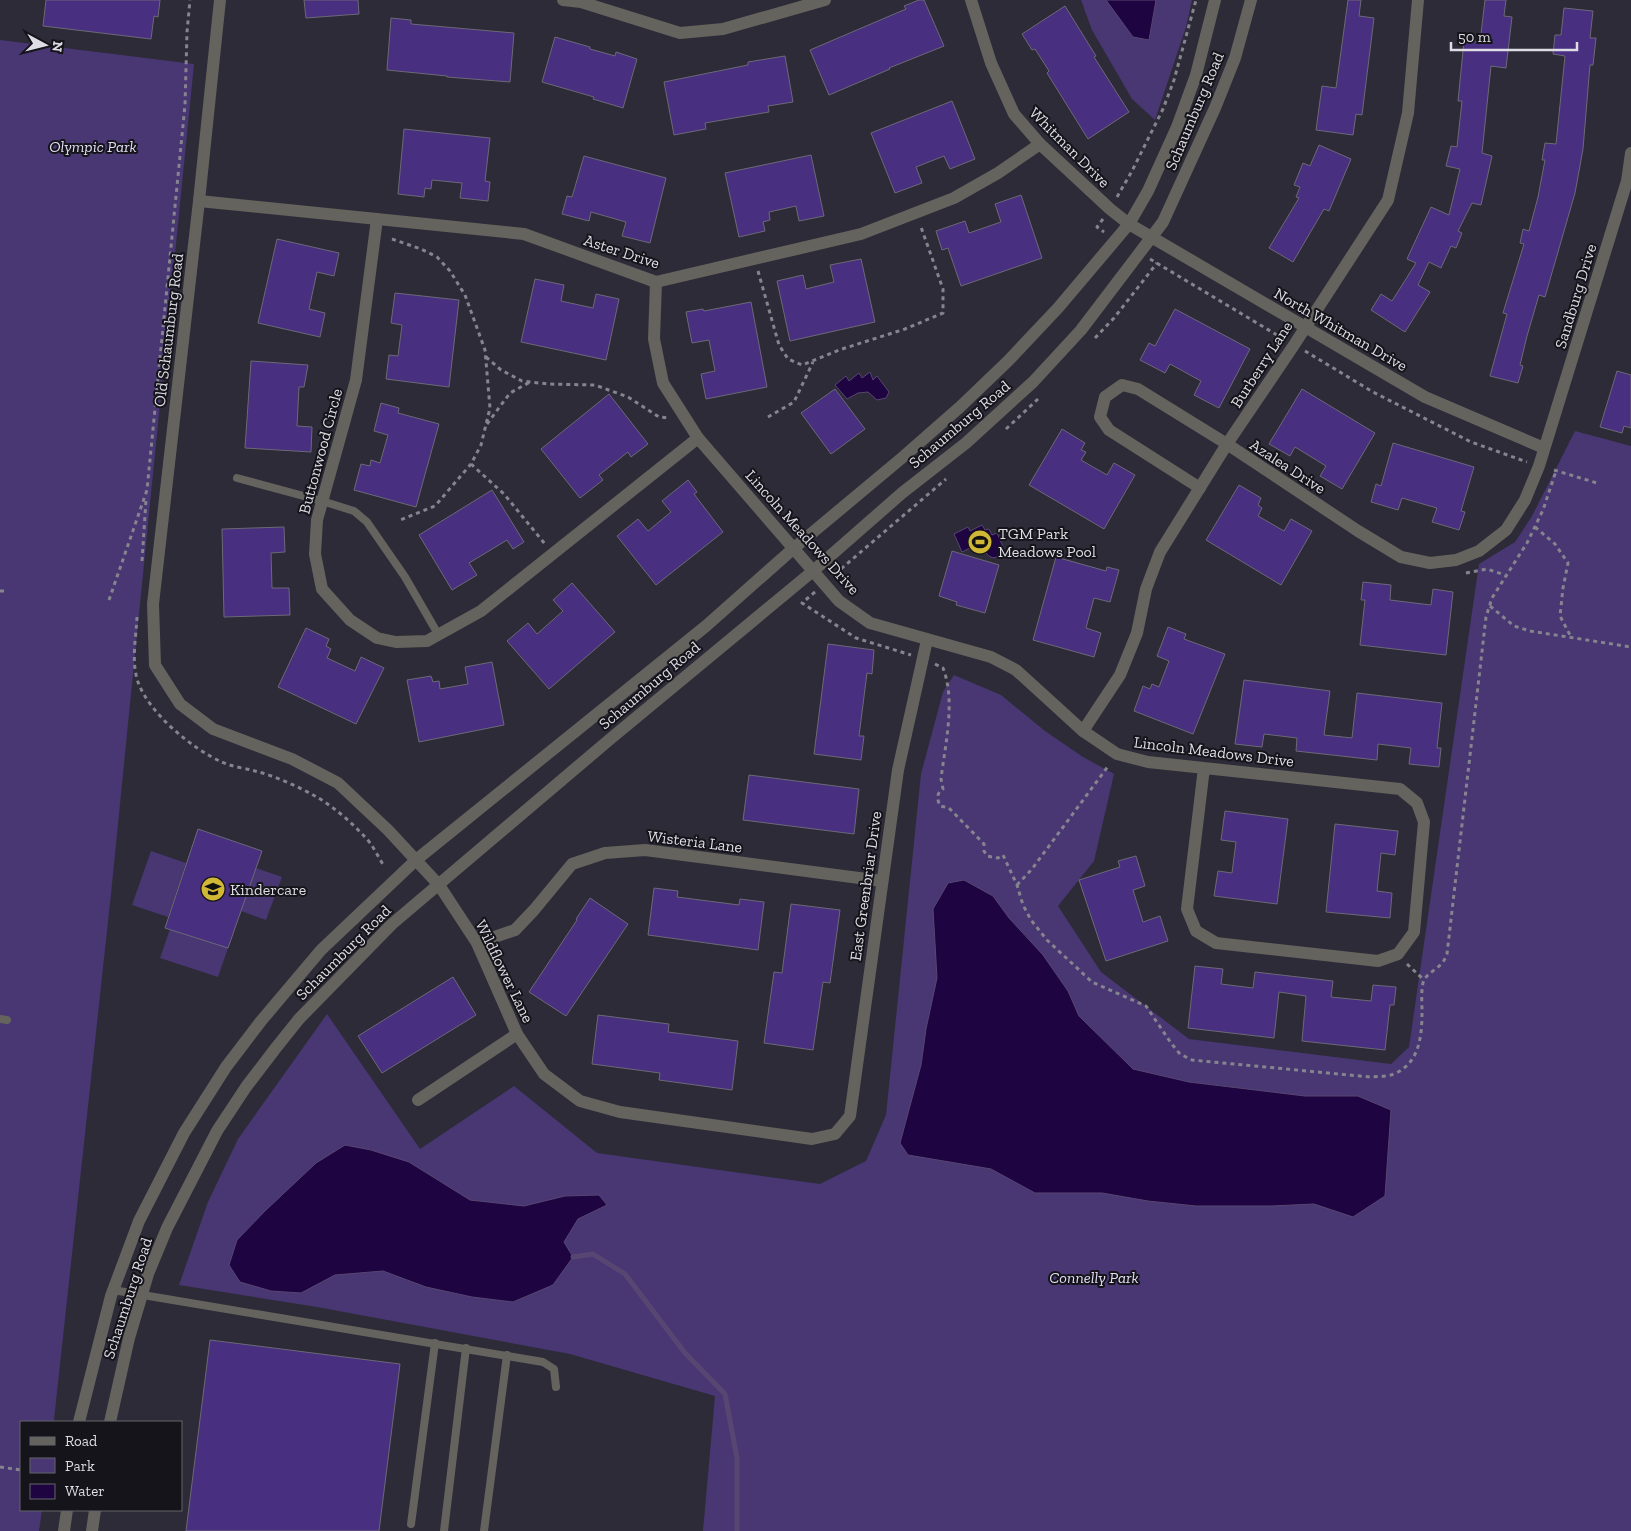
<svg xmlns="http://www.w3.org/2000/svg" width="1631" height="1531" viewBox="0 0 1631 1531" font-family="'Zilla Slab',serif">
	<rect width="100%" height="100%" fill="#2d2b37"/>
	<g fill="#483773">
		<path d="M1081,0H1192L1186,27L1155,120L1132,99L1092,30Z"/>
		<path d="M0,40L194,64L111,894L54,1420V1422H21V1510H42L39,1531H0Z"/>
		<path d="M1575,431L1631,446V1531H703L715,1396L570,1354L317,1307L179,1285L208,1202L238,1139L327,1014L420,1149L514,1086L597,1153L820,1184L866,1161L886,1115L921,774L943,692L954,675L1001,695L1045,731L1083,757L1114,774L1094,861L1058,906L1101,972L1189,1039L1391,1064L1409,1047L1479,564L1515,542L1532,516Z"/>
		<path d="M151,851L186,863L168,917L132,905Z"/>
		<path d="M256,868L282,877L266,920L241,911Z"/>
		<path d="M170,929L228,948L218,977L160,958Z"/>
	</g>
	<g fill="#1e0541" stroke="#584672">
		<path d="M1106,0H1156L1149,40L1133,37Z"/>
		<path d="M870,372L873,380L877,376L889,392L886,398L877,400L868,392L858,393L847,399L835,385L846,376L849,381L859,373L862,378Z"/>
		<path d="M982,525L985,530L989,529L992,535L997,533L1004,549C999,560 989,561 984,549L979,551L976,545L962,552L954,534L968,527L970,531Z"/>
		<path d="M964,880L993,896L1009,918L1043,955L1068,991L1079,1016L1133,1069L1189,1082L1305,1096H1358L1391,1110L1385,1196L1353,1217L1314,1204L1272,1206H1196L1148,1201L1102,1193H1035L991,1169L908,1155L900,1143L921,1065L926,1029L937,978L933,909L948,883Z"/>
		<path d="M345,1145L371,1150L409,1162L470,1200L524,1206L565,1196L599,1195L607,1205L578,1219L564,1242L573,1257L553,1285L513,1302L472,1297L426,1287L383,1271L335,1275L301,1293L271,1291L240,1282L229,1265L237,1240L265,1211L316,1163Z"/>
	</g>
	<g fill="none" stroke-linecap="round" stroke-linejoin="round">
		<path stroke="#584672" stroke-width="5" d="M573,1257L593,1254L625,1274L685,1353L725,1394L737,1458V1531"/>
	</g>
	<g fill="#482f7f" stroke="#6c6977">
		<path d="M46,0H160L158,17L154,16L151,39L43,26Z"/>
		<path d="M304,0H358L359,14L306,18Z"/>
		<path d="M919,0H924L944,46L889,68L890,69L829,95L810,50L906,9L904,6Z"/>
		<path d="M1348,0H1361L1359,16L1374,18L1362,115L1356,114L1353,135L1316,130L1322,86L1336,88Z"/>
		<path d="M1485,0H1506L1504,16L1512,17L1506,68L1491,66L1482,153L1492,156L1481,205L1472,203L1458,231L1462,233L1456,248L1451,246L1441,268L1429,262L1418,285L1430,292L1405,332L1371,310L1381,294L1392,301L1416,263L1407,259L1431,207L1449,215L1460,169L1446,166L1451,146L1457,147L1462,101H1458L1464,41L1480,42Z"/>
		<path d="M1065,6L1096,56L1094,57L1129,112L1088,139L1047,73L1049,71L1035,49L1032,50L1022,34Z"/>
		<path d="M1564,8L1593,11L1590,38H1596L1593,65H1590L1583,149L1575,193L1545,297L1539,295L1527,336L1520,365L1523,366L1518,383L1490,376L1507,314L1503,313L1524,244L1520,243L1523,229L1529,231L1538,197L1545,160H1542L1545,143L1556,144L1565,56L1553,54L1555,35H1561Z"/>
		<path d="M391,18L411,20V24L514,33L510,82L447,77V76L387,70Z"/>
		<path d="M555,37L590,47V49L615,56L616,52L637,59L623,108L593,99L594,97L542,82Z"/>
		<path d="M785,56L793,102L768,106L769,112L705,123L706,129L674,135L664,82L748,65V62Z"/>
		<path d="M952,101L975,159L950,169L944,156L916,167L922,183L895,193L871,133Z"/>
		<path d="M404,129L490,138L485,181L490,182L488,201L460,198L462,183L432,180L431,189L425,188L424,197L398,194Z"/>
		<path d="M1319,145L1351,159L1329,211L1324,209L1293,262L1269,248L1299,198L1296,197L1300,187L1294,185L1303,163L1310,166Z"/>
		<path d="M811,155L824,216L799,221L796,206L769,212L770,220L763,222L765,231L739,237L725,173Z"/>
		<path d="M584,156L666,178L650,243L622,236L626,222L591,212L589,221L562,214L567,196L572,197Z"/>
		<path d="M1021,195L1042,258L961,286L948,248L942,250L936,231L965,221L969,233L1001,222L995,204Z"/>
		<path d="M277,239L339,253L334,276L317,272L309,309L325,313L320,337L258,323Z"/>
		<path d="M861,259L875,322L790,341L777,281L803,275L806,289L834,282L830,265Z"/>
		<path d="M535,279L564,285L561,301L593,308L596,294L619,299L606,360L521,342Z"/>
		<path d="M395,293L459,300L449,387L386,379L389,355L398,356L402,325L391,323Z"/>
		<path d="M751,302L767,387L706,399L701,374L715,371L709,340L692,343L686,312L703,309L704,311Z"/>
		<path d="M1175,309L1250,349L1219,408L1194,395L1201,381L1170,364L1165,373L1140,360L1149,343L1155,346Z"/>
		<path d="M251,361L308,365L304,387H299L297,426L312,427L311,452L245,448Z"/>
		<path d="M1617,371L1631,375V428L1624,426L1622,433L1600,427Z"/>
		<path d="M835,389L865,429L831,454L801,413Z"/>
		<path d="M1302,389L1375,433L1342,489L1320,476L1326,466L1295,447L1290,456L1269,444Z"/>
		<path d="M609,394L648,444L631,457L628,452L599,475L603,480L580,498L541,449Z"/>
		<path d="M381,403L399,408L398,413L439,424L416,507L354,490L361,464L370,466L371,460L380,463L388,435L374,431Z"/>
		<path d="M1062,429L1085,443L1081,450L1086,452L1081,460L1107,475L1114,463L1135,475L1104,529L1029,485Z"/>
		<path d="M1393,443L1474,467L1461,511L1465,512L1459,530L1432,522L1437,508L1402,498L1398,510L1371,502L1376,484L1381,486Z"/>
		<path d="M688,480L697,492L694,494L723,532L656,585L617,536L638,519L648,531L671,512L662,501Z"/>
		<path d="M1239,485L1261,498L1258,505L1262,508L1258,516L1284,531L1291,519L1312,531L1281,585L1206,540Z"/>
		<path d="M492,490L524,542L513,549L507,540L469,563L477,575L452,590L419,535Z"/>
		<path d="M284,527L285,552L271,553L272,588H289L290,615L224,617L222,529Z"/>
		<path d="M952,551L999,565L985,613L956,605L957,602L939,596Z"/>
		<path d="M1056,557L1106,571L1107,567L1119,570L1110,602L1094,598L1086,628L1101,633L1094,657L1033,640Z"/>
		<path d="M1363,582L1391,585L1390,600L1431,605L1433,589L1453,592L1446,655L1360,645L1365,600H1361Z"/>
		<path d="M572,583L615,632L549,689L507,641L528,623L537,634L563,611L553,600Z"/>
		<path d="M1168,627L1186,634L1184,639L1225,654L1193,734L1134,711L1143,686L1150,689L1152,684L1159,687L1169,661L1157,656Z"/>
		<path d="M306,628L329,639L326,646L331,649L327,658L355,671L361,657L384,668L356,724L278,687Z"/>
		<path d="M828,644L874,650L872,674L867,673L859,736H864L861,760L814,754Z"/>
		<path d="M492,662L504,725L419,742L407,680L431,676L433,682L439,681L440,689L468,684L465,667Z"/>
		<path d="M1244,680L1330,691L1324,735L1352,738L1357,693L1442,703L1437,748H1441L1439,767L1409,764L1411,748L1378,744L1377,760L1296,751L1297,738L1264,734L1262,747L1235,744Z"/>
		<path d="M749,775L859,789L854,834L743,820Z"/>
		<path d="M1225,811L1288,819L1277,904L1214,896L1218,871L1232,873L1236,842L1221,840Z"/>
		<path d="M1335,824L1398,831L1395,855L1381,853L1377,891L1392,893L1390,918L1326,912Z"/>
		<path d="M198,829L262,851L228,948L165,928Z"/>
		<path d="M1136,856L1145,886L1133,890L1143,922L1160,916L1168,941L1106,961L1079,880L1120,867L1118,861Z"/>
		<path d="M654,888L678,891L677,897L739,905L740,899L764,902L758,950L648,935Z"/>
		<path d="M590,898L628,924L566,1016L529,992L577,920L576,919Z"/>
		<path d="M791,904L840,910L830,983L823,982L813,1050L764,1043L774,972L782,973Z"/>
		<path d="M1195,966L1223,969L1221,984L1253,988L1255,972L1333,981L1331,997L1371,1001L1373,985L1396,987L1394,1005H1390L1385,1050L1302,1041L1306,996L1279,992L1274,1038L1188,1028Z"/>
		<path d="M453,977L476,1015L382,1073L358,1036Z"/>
		<path d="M598,1015L669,1024L668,1032L738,1041L732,1090L659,1080L660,1073L592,1064Z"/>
		<path d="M210,1340L400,1364L379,1531H186Z"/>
	</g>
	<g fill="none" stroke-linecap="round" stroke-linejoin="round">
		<g stroke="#86848e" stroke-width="3" stroke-dasharray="4 4" stroke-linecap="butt">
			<path d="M1117,197L1132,171L1163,109L1174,80L1196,0"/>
			<path d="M1103,219L1097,227L1104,232"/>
			<path d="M392,239L421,249L437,257L450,271L465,295L485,350L490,408L481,445L471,464L435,506L400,520"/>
			<path d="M1150,259L1282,338"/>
			<path d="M758,271L779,345L788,359L802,365L839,350L905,329L943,313V289L921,227"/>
			<path d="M1095,338L1114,318L1157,263"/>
			<path d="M1305,351L1373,392L1471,442L1527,462"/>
			<path d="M486,357L501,370L522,381L548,384L595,385L628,397L659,417L669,418"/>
			<path d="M768,417L794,402L813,362"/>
			<path d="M487,424L510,393L530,382"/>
			<path d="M1006,429L1038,399"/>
			<path d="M471,464L504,494L545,544"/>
			<path d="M1554,470L1597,483"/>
			<path d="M1535,527L1555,544L1568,563L1563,588L1560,616L1571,637"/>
			<path d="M142,561L146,500"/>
			<path d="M1466,573L1487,569L1505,575"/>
			<path d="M835,574L946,479"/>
			<path d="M0,591H6"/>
			<path d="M815,592L802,603L856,638L911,655"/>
			<path d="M109,600L147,490L185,105L187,32L190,0"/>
			<path d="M1490,606L1514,626L1530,631L1631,647"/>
			<path d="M137,617C136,638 131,662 138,682C149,713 192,749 222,762C232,767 245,768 255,771C275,776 297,786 315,796C333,806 351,822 365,837C373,845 378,857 384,866"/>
			<path d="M935,664L943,668C956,701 945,745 941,779L943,789C936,793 937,799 940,806L949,808L984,844V851L987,856L998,858L1003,855L1017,885L1023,905L1031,920L1047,940L1092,982L1146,1006L1171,1043L1180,1054L1192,1060L1370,1077C1378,1076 1387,1077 1394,1074C1420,1063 1422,1035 1422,1011C1422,1002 1421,992 1423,983C1426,971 1442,970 1447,954L1486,617L1492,598L1527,543L1543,510L1556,471"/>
			<path d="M1017,885L1032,869L1109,765"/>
			<path d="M1407,964L1424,980"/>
			<path d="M0,1467L21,1470"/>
		</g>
		<g stroke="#65635d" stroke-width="8">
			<path d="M237,478L322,501L354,511L367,522L405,577L438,634"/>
			<path d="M0,1019L7,1020"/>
			<path d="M113,1290L543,1362L554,1369L556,1387"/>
			<path d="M411,1524L435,1343"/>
			<path d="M444,1531L466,1348"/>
			<path d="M484,1531L507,1355"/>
		</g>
		<g stroke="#65635d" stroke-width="12">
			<path d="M220,0L199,201L153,604L155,665L180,704L213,729L292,759L338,783L388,830L439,885L477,943L517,1034L544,1074L580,1101L620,1112L812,1139L835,1134L850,1116L898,770L927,640"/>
			<path d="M563,0L581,2L680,33L723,29L825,0"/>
			<path d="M971,0L991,63L1014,114L1040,144L1110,209L1129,224L1425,397L1544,448"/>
			<path d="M199,201L524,234L656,282L861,234L954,198L998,173L1040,144"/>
			<path d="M377,219L356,380L317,520L315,554L322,589L350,620L377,638L396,642L427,641L481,611L698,438"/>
			<path d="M656,282L654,339L663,383L698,438L839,601L870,623L991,657L1016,670L1083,731L1117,754L1148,762L1400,789L1417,803L1424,822L1414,932L1398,954L1378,961L1216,943L1196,931L1187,909L1204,768"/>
			<path d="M1200,488L1109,430L1100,417L1105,397L1122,385L1138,389L1227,444L1358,531L1401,557L1430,563L1456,560L1479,551L1506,530L1525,500L1539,466L1627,181L1631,153"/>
			<path d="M1083,731L1120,675L1137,633L1146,589L1160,552L1227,444L1294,345L1388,200L1408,113L1418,0"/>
			<path d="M477,943L515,930L534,910L572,864L605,853L645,850L882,881"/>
			<path d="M418,1100L517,1034"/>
		</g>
		<g stroke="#65635d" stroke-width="12">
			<path d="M79,1422L111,1296L139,1221L184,1133L226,1067L261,1021L321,950L416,860L706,626L794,548L903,457L960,407L1008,361L1058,308L1129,224L1148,191L1177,127L1196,75L1215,0"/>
			<path d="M110,1422L129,1338L148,1274L167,1228L217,1131L246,1087L275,1049L299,1019L392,924L609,740L813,571L902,493L966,443L1033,382L1081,330L1163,222L1215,108L1235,58L1251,0"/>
			<path d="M64,1531L67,1510"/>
			<path d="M92,1531L95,1510"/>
		</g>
	</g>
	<defs>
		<symbol id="stadium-disc" viewBox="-11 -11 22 22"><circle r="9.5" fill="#d1b736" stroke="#15141a"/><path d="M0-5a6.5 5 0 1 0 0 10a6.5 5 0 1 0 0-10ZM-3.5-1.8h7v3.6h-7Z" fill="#111"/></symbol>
		<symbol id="school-disc" viewBox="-11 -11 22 22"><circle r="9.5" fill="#d1b736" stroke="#15141a"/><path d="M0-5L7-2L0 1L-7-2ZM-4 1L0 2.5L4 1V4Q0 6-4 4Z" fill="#111"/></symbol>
	</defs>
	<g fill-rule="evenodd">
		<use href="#stadium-disc" x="966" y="528" width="28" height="28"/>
		<use href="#school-disc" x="199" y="875" width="28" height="28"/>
	</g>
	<g text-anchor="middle" stroke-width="4" stroke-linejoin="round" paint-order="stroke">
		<g font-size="16" fill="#dedce4" stroke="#15141a">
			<text transform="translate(1194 111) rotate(-67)" y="6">Schaumburg Road</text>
			<text transform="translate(1070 147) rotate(45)" y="6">Whitman Drive</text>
			<text transform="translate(622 251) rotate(18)" y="6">Aster Drive</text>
			<text transform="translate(1575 296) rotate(-73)" y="6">Sandburg Drive</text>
			<text transform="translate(1341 329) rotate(30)" y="6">North Whitman Drive</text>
			<text transform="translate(168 330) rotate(-83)" y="6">Old Schaumburg Road</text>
			<text transform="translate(1261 364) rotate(-57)" y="6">Burberry Lane</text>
			<text transform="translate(959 424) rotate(-40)" y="6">Schaumburg Road</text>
			<text transform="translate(320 451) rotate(-75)" y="6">Buttonwood Circle</text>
			<text transform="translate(1288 466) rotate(33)" y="6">Azalea Drive</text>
			<text transform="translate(803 532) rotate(48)" y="6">Lincoln Meadows Drive</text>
			<text transform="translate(649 685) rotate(-40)" y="6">Schaumburg Road</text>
			<text transform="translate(1214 751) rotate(7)" y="6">Lincoln Meadows Drive</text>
			<text transform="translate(695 841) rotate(7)" y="6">Wisteria Lane</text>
			<text transform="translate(865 886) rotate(-82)" y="6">East Greenbriar Drive</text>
			<text transform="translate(343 952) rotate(-45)" y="6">Schaumburg Road</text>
			<text transform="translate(505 971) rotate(64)" y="6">Wildflower Lane</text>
			<text transform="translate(127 1298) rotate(-72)" y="6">Schaumburg Road</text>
		</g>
		<g font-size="16" font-style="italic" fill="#e1ddf4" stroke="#15141a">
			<text x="93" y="152">Olympic Park</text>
			<text x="1094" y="1283">Connelly Park</text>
		</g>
		<g font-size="16" fill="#dedce4" stroke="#15141a" text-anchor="start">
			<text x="998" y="539">TGM Park<tspan x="998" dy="18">Meadows Pool</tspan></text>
			<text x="230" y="895">Kindercare</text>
		</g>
	</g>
	<rect x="20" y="1421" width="162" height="90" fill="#15141a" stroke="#65646b"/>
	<rect x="30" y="1437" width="25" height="8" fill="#65635d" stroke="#65646b"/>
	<text x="65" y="1446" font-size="15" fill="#dedce4">Road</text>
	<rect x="30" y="1458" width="25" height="15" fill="#483773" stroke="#65646b"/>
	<text x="65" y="1471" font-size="15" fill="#dedce4">Park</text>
	<rect x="30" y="1484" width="25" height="15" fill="#1e0541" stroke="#65646b"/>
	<text x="65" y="1496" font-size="15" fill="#dedce4">Water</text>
	<g transform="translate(45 45) rotate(97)" stroke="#15141a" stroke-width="4" paint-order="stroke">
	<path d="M0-4L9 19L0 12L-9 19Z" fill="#dedce4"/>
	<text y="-8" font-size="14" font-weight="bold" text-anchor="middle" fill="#dedce4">N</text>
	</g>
	<path d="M1451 42v8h126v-8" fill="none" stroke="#dedce4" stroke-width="2.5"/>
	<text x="1458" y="42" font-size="15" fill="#dedce4" stroke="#15141a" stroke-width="4" paint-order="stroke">50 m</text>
</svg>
